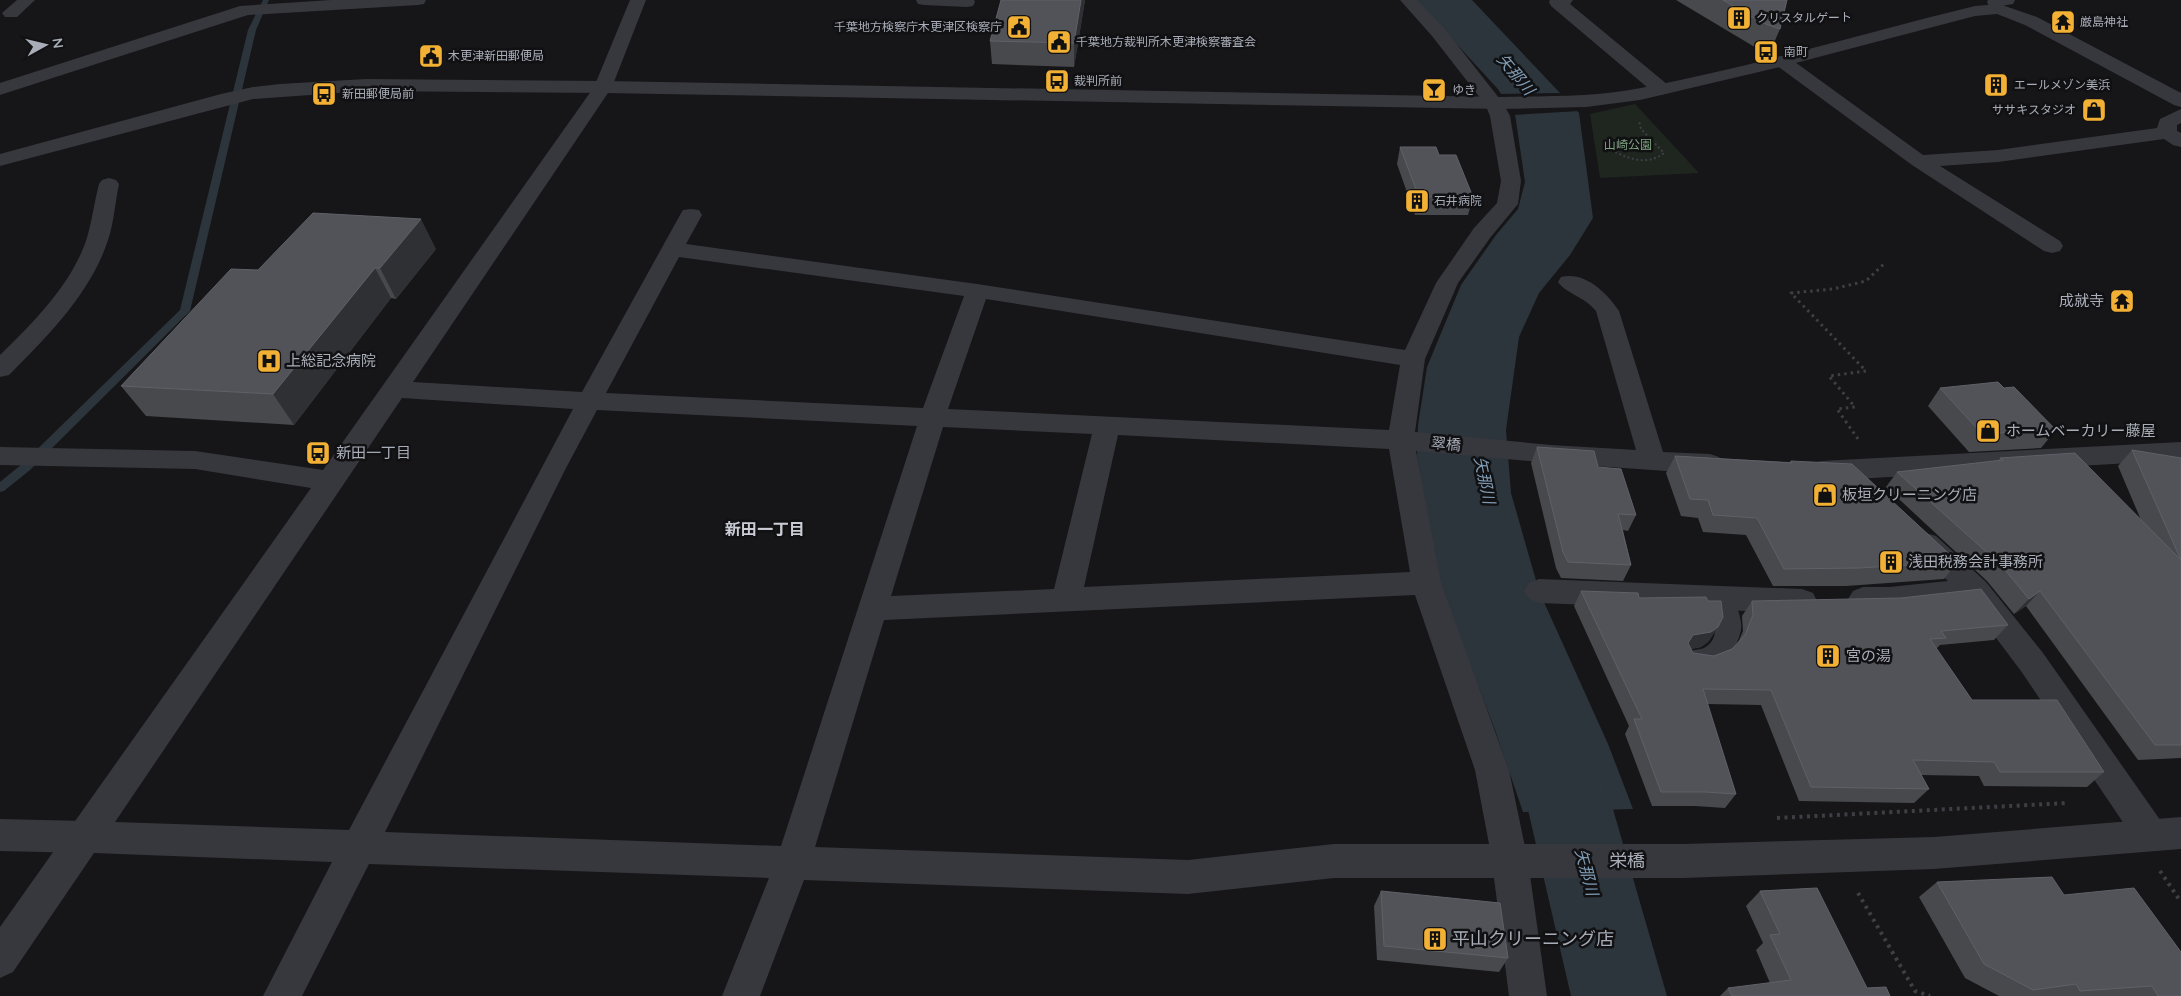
<svg xmlns="http://www.w3.org/2000/svg" width="2181" height="996" viewBox="0 0 2181 996" font-family="Quicksand,'Noto Sans JP',sans-serif">
	<rect width="100%" height="100%" fill="#161618"/>
	<path fill="#1e261f" d="M1635,104L1699,173L1600,178L1590,114Z"/>
	<path fill="#2c353c" d="M1416,0H1472L1579,113L1593,218L1570,255L1539,293L1519,337L1506,430L1511,493L1539,591L1608,744L1633,809L1523,812L1495,730L1439,583L1417,456L1418,425L1427,367L1461,285L1496,235L1518,209L1525,182L1515,114L1497,88Z"/>
	<path fill="#161618" d="M1563,93L1580,111L1513,115L1500,94Z"/>
	<g fill="none" stroke-linecap="round" stroke-linejoin="round">
		<path fill="#2c353c" fill-rule="evenodd" d="M263,0H269L256,30L190,311L30,470L4,491L0,492V482L22,464L180,310L248,30Z"/>
		<path fill="#2c353c" fill-rule="evenodd" d="M1547,684L1576,695L1587,719L1667,996H1571L1507,719L1518,695Z"/>
		<path stroke="#3d3f44" stroke-width="2" stroke-dasharray="2 2.5" stroke-linecap="butt" d="M1611,150C1629,159 1647,166 1664,153L1641,129L1639,121"/>
		<path stroke="#3d3f44" stroke-width="3" stroke-dasharray="2.5 4" stroke-linecap="butt" d="M1858,439L1837,409L1855,407L1829,376L1866,371L1791,293L1833,289L1866,281L1886,262"/>
		<g stroke="#3d3f44" stroke-width="4" stroke-dasharray="3 4.5" stroke-linecap="butt">
			<path d="M1777,818L2068,803"/>
			<path d="M2160,871L2181,902"/>
			<path d="M1858,893L1915,991L1930,996"/>
		</g>
		<path fill="#37383d" fill-rule="evenodd" d="M1722,589L1731,592C1735,601 1743,620 1741,630C1735,658 1713,676 1684,666L1680,659L1684,652C1690,650 1699,650 1704,648C1723,638 1713,615 1710,599L1713,592Z"/>
		<g fill="#37383d" fill-rule="evenodd">
			<path d="M17,0H35L17,17H5L2,13Z"/>
			<path d="M331,0H426L424,4L418,5L248,15L0,95V83L240,6Z"/>
			<path d="M630,0H646L612,87L413,382L582,392L680,215L683,210L691,209L699,210L702,215L686,244L977,284L1405,350L1436,283L1474,228L1497,203L1501,181L1490,116L1485,104L1432,36L1400,0H1417L1444,28L1503,103L1510,116L1521,181L1518,204L1490,238L1458,283L1425,359L1415,432L1551,445L1636,450L1596,311C1585,297 1565,293 1558,282L1561,277C1585,271 1607,293 1619,311L1663,452L1710,454L1719,457L1723,464L1719,471L1710,474L1551,463L1416,451L1441,583L1509,770L1528,861L1547,996H1509L1494,878H1334L1188,894L804,880L760,996H722L769,878L369,864L302,996H263L332,862L94,853L13,972L0,978V927L311,488L195,469L0,465V447L195,451L323,470L594,87ZM679,257L964,296L923,408L606,393ZM986,299L1400,365L1389,430L948,409ZM402,398L573,409L349,830L115,822ZM597,410L917,426L781,846L385,832L566,468ZM943,427L1092,434L1054,589L891,596ZM1118,435L1389,449L1410,572L1084,587ZM1415,595L1475,770L1489,844H1334L1188,860L815,847L884,620Z"/>
			<path d="M916,0H974L975,2L973,6L967,7L924,5L918,4Z"/>
			<path d="M1550,0H1573L1570,4L1668,85L1670,89L1668,93L1661,95L1654,93L1551,6L1549,2Z"/>
			<path d="M1988,0H2015L2013,4L1995,7L1989,6L1987,2Z"/>
			<path d="M1782,56L1788,57L1923,155L1998,150L2157,128L2160,119L2181,109V123L2177,125V131L2181,133V147L2173,145L2164,139L1998,162L1940,166L2060,241L2063,246L2060,251L2052,253L2044,251L1912,165L1776,65L1773,61L1776,57Z"/>
			<path d="M109,178L116,180L119,184C115,203 114,222 108,240C91,293 47,337 9,375L0,377V355C33,323 70,286 86,241C92,222 94,203 99,184L102,180Z"/>
			<path d="M2181,442V460L1821,481L1811,478L1808,471L1811,464L1821,461Z"/>
			<path d="M1926,533L1936,536L1986,582L2043,653L2163,824L2168,835L2163,846L2151,851L2139,846L2021,671L1969,602C1936,606 1883,617 1853,607L1848,599L1853,591L1863,587H1889L1948,581L1916,552L1912,544L1916,536Z"/>
			<path d="M1539,579L1802,589L1813,593L1817,601L1813,609L1802,613L1539,603L1529,599L1524,591L1529,583Z"/>
		</g>
		<g fill="#37383d" fill-rule="evenodd">
			<path d="M1999,4L2037,17L2181,93V107L2174,105L2025,25L1997,14L1975,16L1788,65L1640,100L1586,107L1501,109L603,93L366,91L253,99L0,166V154L221,94L253,87L280,84L366,79L603,81L1501,97C1548,96 1595,97 1641,88C1753,67 1864,33 1975,6Z"/>
			<path d="M2181,817V849L1934,869L1683,878H1510L1498,873L1492,861L1498,849L1510,844H1683L1934,837Z"/>
			<path d="M0,819L84,821L96,826L101,837L96,848L84,853L0,851Z"/>
		</g>
	</g>
	<g fill="#47494d">
		<path d="M1085,0L1074,67L992,64L990,41Z"/>
		<path d="M1676,0H1787L1780,29L1770,52L1753,46Z"/>
		<path d="M1400,147L1439,155L1473,197L1468,215H1415L1397,164Z"/>
		<path d="M436,249L396,299L391,298L294,425L146,416L121,386L258,270Z"/>
		<path d="M1940,388H2004L2056,430L2041,448L1969,452L1928,406Z"/>
		<path d="M1537,447L1598,467L1636,515L1628,531L1623,530L1631,565L1623,581L1561,578L1556,568L1531,463Z"/>
		<path d="M2132,450L2181,458V758L2138,760L2026,606L2014,614L1987,581L1886,487L1897,472L1998,461L2000,458L2141,520L2118,466Z"/>
		<path d="M1675,456L1789,462L1791,461L1958,562L1944,579L1846,586H1773L1746,535L1703,532L1698,518L1681,516L1666,473Z"/>
		<path d="M1581,591L1639,598L1718,627L1708,642L1701,647L1691,649L1693,653L1714,656L1732,649L1738,643L1743,631L1742,616L1752,601L2008,625L1994,640L1940,645L1936,649L1972,700L2104,772L2087,787L1984,786L1979,776L1921,775L1929,789L1914,803L1799,801L1761,705L1707,704L1736,794L1725,808L1695,806H1652L1625,734L1629,726L1574,606Z"/>
		<path d="M1937,882L2064,895L2181,996H1999L1965,978L1919,897Z"/>
		<path d="M1381,891L1508,958L1499,972L1377,960L1374,906Z"/>
		<path d="M1760,891L1867,988L1890,996H1720L1728,988L1770,983L1756,950L1763,943L1746,906Z"/>
	</g>
	<g fill="#2f3033">
		<path d="M1081,0H1085L1074,67V43Z"/>
		<path d="M421,219L436,249L396,299L380,268Z"/>
		<path d="M375,268L391,298L294,425L273,394Z"/>
		<path d="M2040,591L2026,606L2014,614L2029,599Z"/>
		<path d="M1718,627L1708,642L1701,647L1684,650L1693,635Z"/>
	</g>
	<g fill="#525359" stroke="#5f6168">
		<path d="M1001,0H1081L1074,43L990,41Z"/>
		<path d="M1723,0H1787L1780,29L1763,23Z"/>
		<path d="M1400,147H1436L1439,155H1456L1473,197H1419Z"/>
		<path d="M313,213L421,219L380,268H375L273,394L121,386L231,269L258,270Z"/>
		<path d="M1998,382L2004,388L2014,387L2056,430L1982,434L1940,388Z"/>
		<path d="M1537,447L1594,451L1598,467L1621,469L1636,515L1618,514L1631,565L1568,562L1563,552Z"/>
		<path d="M2132,450L2181,458V745H2155L2040,591L2029,599L2001,565L1897,472L2003,460L2000,458L2075,453L2181,560Z"/>
		<path d="M1675,456L1792,463L1791,461L1852,464L1958,562L1859,568L1784,569L1757,518L1713,515L1708,500L1690,499Z"/>
		<path d="M1981,589L2008,625L1941,631L1946,638L1930,639L1972,700H2057L2104,772H2000L1994,762L1913,760L1929,789L1811,787L1771,690L1703,689L1736,794L1705,792H1661L1634,719H1642L1581,591L1638,593L1639,598L1706,597L1708,601H1721L1723,617L1718,627L1711,632L1693,635L1688,643L1693,653L1714,656L1732,649L1745,635L1753,615L1752,601L1901,598Z"/>
		<path d="M2052,877L2064,895L2134,888L2181,952V996H2158L2152,986L2080,991L2076,984L2033,990L1984,964L1937,882Z"/>
		<path d="M1817,888L1867,988L1886,987L1890,996H1732L1728,988L1791,980L1770,935L1780,934L1760,891Z"/>
		<path d="M1381,891L1500,903L1508,958L1384,946Z"/>
	</g>
	<defs>
		<symbol id="building-square" viewBox="-11 -11 22 22"><rect x="-9" y="-9" width="18" height="18" rx="4" fill="#f2b134" stroke="#111113"/><path d="M-4-6H4V6H1V3H-1V6H-4ZM-2.5-4.3h1.7v1.8h-1.7ZM.8-4.3h1.7v1.8H.8ZM-2.5-1h1.7V.8h-1.7ZM.8-1h1.7V.8H.8Z" fill="#111"/></symbol>
		<symbol id="temple-square" viewBox="-11 -11 22 22"><rect x="-9" y="-9" width="18" height="18" rx="4" fill="#f2b134" stroke="#111113"/><path d="M0-6L5-2H3V0L6.5 2.5H4V6H1.5V3h-3V6H-4V2.5H-6.5L-3 0V-2H-5Z" fill="#111"/></symbol>
		<symbol id="civic-square" viewBox="-11 -11 22 22"><rect x="-9" y="-9" width="18" height="18" rx="4" fill="#f2b134" stroke="#111113"/><path d="M-.6-6.5H3V-4.5H.6V-3L4-1V1h2V6H-6V1h2V-1L-.6-3ZM-1.2 2.5V6h2.4V2.5Z" fill="#111"/></symbol>
		<symbol id="bus-square" viewBox="-11 -11 22 22"><rect x="-9" y="-9" width="18" height="18" rx="4" fill="#f2b134" stroke="#111113"/><path d="M-5-6H5V4H4V6H2V4H-2V6H-4V4H-5ZM-3.5-4V0h7V-4ZM-3.5 1.2v1.5H-2V1.2ZM2 1.2v1.5H3.5V1.2Z" fill="#111"/></symbol>
		<symbol id="bar-square" viewBox="-11 -11 22 22"><rect x="-9" y="-9" width="18" height="18" rx="4" fill="#f2b134" stroke="#111113"/><path d="M-6-5H6L.8 .8V4.5H3.5V6h-7V4.5H-.8V.8Z" fill="#111"/></symbol>
		<symbol id="shop-square" viewBox="-11 -11 22 22"><rect x="-9" y="-9" width="18" height="18" rx="4" fill="#f2b134" stroke="#111113"/><path d="M-5-2.5h2.3a2.7 3.5 0 0 1 5.4 0H5L5.5 6h-11ZM-1.5-2.5h3a1.5 2.3 0 0 0-3 0Z" fill="#111"/></symbol>
		<symbol id="hospital-square" viewBox="-11 -11 22 22"><rect x="-9" y="-9" width="18" height="18" rx="4" fill="#f2b134" stroke="#111113"/><path d="M-5-5h3v3.5h4V-5h3V5h-3V1.5h-4V5h-3Z" fill="#111"/></symbol>
	</defs>
	<g fill-rule="evenodd">
		<use href="#building-square" x="1725" y="4" width="28" height="28"/>
		<use href="#temple-square" x="2049" y="8" width="28" height="28"/>
		<use href="#civic-square" x="1005" y="13" width="28" height="28"/>
		<use href="#civic-square" x="1045" y="28" width="28" height="28"/>
		<use href="#bus-square" x="1752" y="38" width="28" height="28"/>
		<use href="#civic-square" x="417" y="42" width="28" height="28"/>
		<use href="#bus-square" x="1043" y="67" width="28" height="28"/>
		<use href="#building-square" x="1982" y="71" width="28" height="28"/>
		<use href="#bar-square" x="1420" y="76" width="28" height="28"/>
		<use href="#bus-square" x="310" y="80" width="28" height="28"/>
		<use href="#shop-square" x="2080" y="96" width="28" height="28"/>
		<use href="#building-square" x="1403" y="187" width="28" height="28"/>
		<use href="#temple-square" x="2108" y="287" width="28" height="28"/>
		<use href="#hospital-square" x="255" y="347" width="28" height="28"/>
		<use href="#shop-square" x="1974" y="417" width="28" height="28"/>
		<use href="#bus-square" x="304" y="439" width="28" height="28"/>
		<use href="#shop-square" x="1811" y="481" width="28" height="28"/>
		<use href="#building-square" x="1877" y="548" width="28" height="28"/>
		<use href="#building-square" x="1814" y="642" width="28" height="28"/>
		<use href="#building-square" x="1421" y="925" width="28" height="28"/>
	</g>
	<g text-anchor="middle" stroke-width="5" stroke-linejoin="round" paint-order="stroke">
		<g font-size="12" fill="#a8adb8" stroke="#111113" text-anchor="start">
			<text x="1756" y="22">クリスタルゲート</text>
			<text x="2080" y="26">厳島神社</text>
			<text x="1002" y="31" text-anchor="end">千葉地方検察庁木更津区検察庁</text>
			<text x="1076" y="46">千葉地方裁判所木更津検察審査会</text>
			<text x="1784" y="56">南町</text>
			<text x="448" y="60">木更津新田郵便局</text>
			<text x="1074" y="85">裁判所前</text>
			<text x="2014" y="89">エールメゾン美浜</text>
			<text x="1452" y="94">ゆき</text>
			<text x="342" y="98">新田郵便局前</text>
			<text x="2076" y="114" text-anchor="end">ササキスタジオ</text>
			<text x="1434" y="205">石井病院</text>
		</g>
		<g font-size="12" fill="#7fa381" stroke="#111113">
			<text x="1628" y="149">山崎公園</text>
		</g>
		<g font-size="15" fill="#a8adb8" stroke="#111113" text-anchor="start">
			<text x="2104" y="306" text-anchor="end">成就寺</text>
			<text x="286" y="366">上総記念病院</text>
			<text x="2006" y="436">ホームベーカリー藤屋</text>
			<text x="336" y="458">新田一丁目</text>
			<text x="1842" y="500">板垣クリーニング店</text>
			<text x="1908" y="567">浅田税務会計事務所</text>
			<text x="1846" y="661">宮の湯</text>
		</g>
		<g font-size="15" fill="#a8adb8" stroke="#111113">
			<text transform="translate(1446 444) rotate(6)" y="5">翠橋</text>
		</g>
		<g font-size="16" font-style="italic" fill="#7f9bb3" stroke="#111113">
			<text transform="translate(1516 74) rotate(50)" y="6">矢那川</text>
			<text transform="translate(1485 480) rotate(78)" y="6">矢那川</text>
			<text transform="translate(1587 872) rotate(75)" y="6">矢那川</text>
		</g>
		<g font-size="16" font-weight="bold" fill="#c9ccd4" stroke="#111113">
			<text x="765" y="535">新田一丁目</text>
		</g>
		<g font-size="18" fill="#a8adb8" stroke="#111113">
			<text x="1627" y="867">栄橋</text>
		</g>
		<g font-size="18" fill="#a8adb8" stroke="#111113" text-anchor="start">
			<text x="1452" y="945">平山クリーニング店</text>
		</g>
	</g>
	<g transform="translate(45 45) rotate(82)" stroke="#111113" stroke-width="4" paint-order="stroke">
	<path d="M0-4L9 19L0 12L-9 19Z" fill="#a8adb8"/>
	<text y="-8" font-size="14" font-weight="bold" text-anchor="middle" fill="#a8adb8">N</text>
	</g>
</svg>
